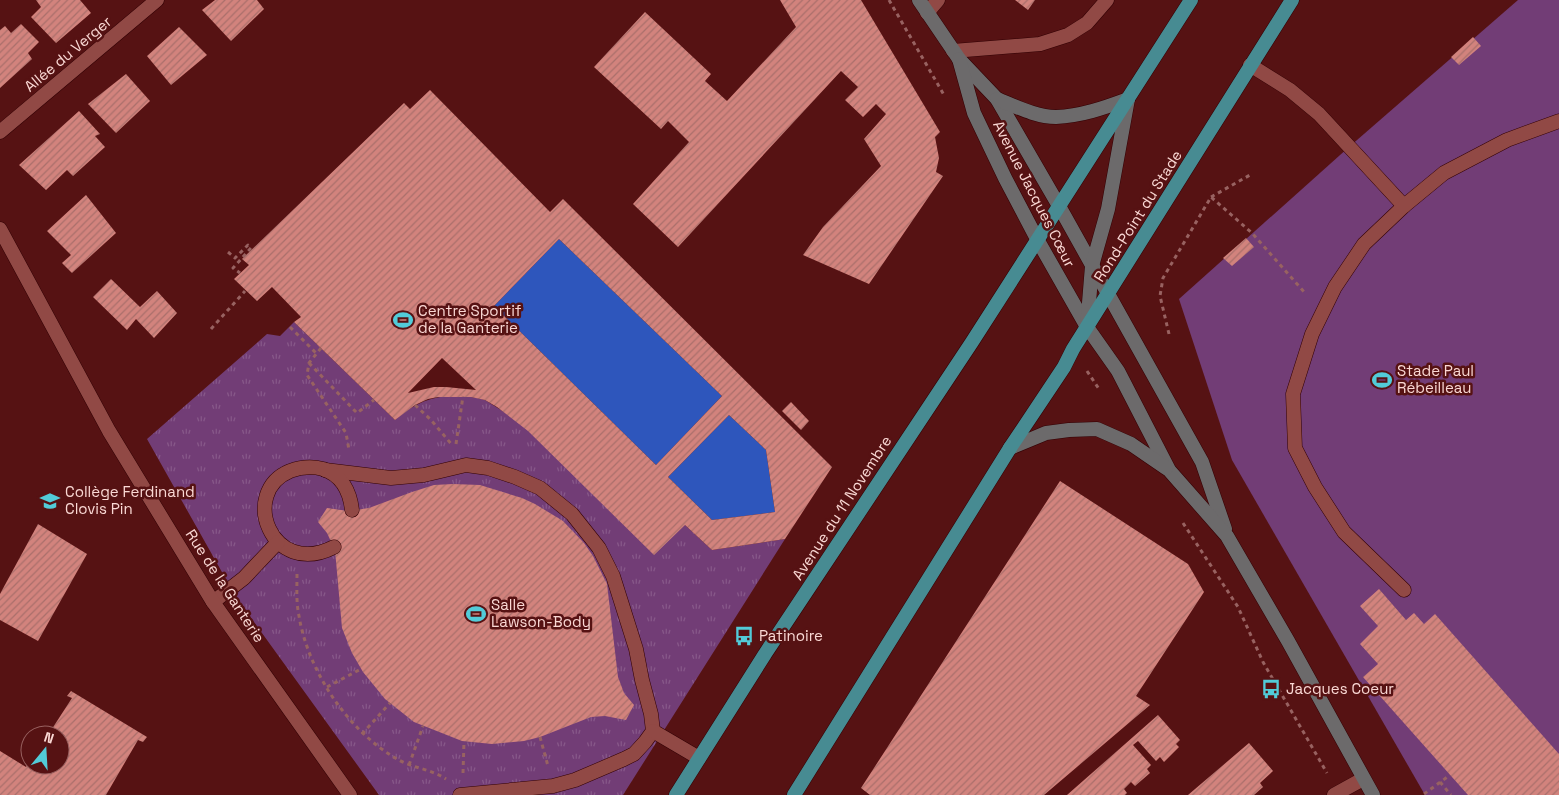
<svg xmlns="http://www.w3.org/2000/svg" width="1559" height="795" viewBox="0 0 1559 795" font-family="'Space Grotesk',sans-serif">
	<defs>
		<pattern id="grass-tufts" width="24" height="20" patternUnits="userSpaceOnUse" patternTransform="scale(1.25)"><rect width="24" height="20" fill="#723d76"/><path d="M3 7l-1-3M5 7V3M7 7l1-3M15 17l-1-3M17 17v-4M19 17l1-3" fill="none" stroke="#875889"/></pattern>
		<pattern id="building-hatch" width="6" height="6" patternUnits="userSpaceOnUse" patternTransform="scale(1.25)"><rect width="6" height="6" fill="#d2837d"/><path d="M-1 1l2-2M0 6l6-6M5 7l2-2" fill="none" stroke="#aa6f6b"/></pattern>
	</defs>
	<rect width="100%" height="100%" fill="#561213"/>
	<path fill="url(#grass-tufts)" d="M294,322L395,420C422,396 450,391 485,400L685,525L712,550L785,539L623,795H379L236,597L147,439L267,334L280,336Z"/>
	<path fill="#723d76" d="M1518,0H1559V795H1425L1232,460L1179,299L1349,147Z"/>
	<g fill="#2e56bc">
		<path d="M559,239L722,396L656,465L494,306Z"/>
		<path d="M729,415L766,450L775,512L712,520L668,477Z"/>
	</g>
	<g fill="url(#building-hatch)" fill-rule="evenodd">
		<path d="M36,0H80L91,13L56,43L31,17L41,7Z"/>
		<path d="M215,0H257L264,9L231,41L202,10Z"/>
		<path d="M780,0H861L940,132L935,137L939,158L936,172L943,176L869,284L803,255L823,227L881,166L864,139L886,114L876,104L863,117L845,100L858,87L841,71L678,247L633,204L689,142L668,121L661,129L594,67L645,12L711,74L705,81L727,101L796,27Z"/>
		<path d="M1015,0H1035L1028,10Z"/>
		<path d="M21,24L39,42L28,53L32,59L0,88V30L5,26L11,33Z"/>
		<path d="M179,27L207,55L171,85L147,56Z"/>
		<path d="M1473,37L1481,46L1459,65L1451,57Z"/>
		<path d="M126,74L150,101L116,133L88,104Z"/>
		<path d="M430,90L550,212L563,199L832,467L785,539L712,550L685,525L654,555L528,431L497,407L485,400L471,397H438L428,399L415,405L395,420L294,322L301,317L272,287L257,301L234,279L249,265L242,259L404,103L410,109ZM559,239L722,396L656,465L494,306ZM442,358L476,390L446,387H434L408,393ZM729,415L766,450L775,512L712,520L668,477Z"/>
		<path d="M79,111L100,134L95,136L105,147L73,176L67,170L46,190L19,165Z"/>
		<path d="M86,195L116,233L72,273L62,263L71,255L47,231Z"/>
		<path d="M1246,238L1254,247L1232,266L1223,258Z"/>
		<path d="M111,279L140,307L157,291L177,313L154,338L136,319L127,330L93,297Z"/>
		<path d="M791,402L809,421L801,430L782,411Z"/>
		<path d="M1060,481L1188,564L1204,592L1136,696L1150,705L1044,795H870L861,788Z"/>
		<path d="M453,484L480,485L522,498L535,504L563,521L584,543L593,556L607,584L618,677L624,693L634,705L626,720L605,716L591,717L540,737L524,741L492,744L462,741L414,722L385,699L363,672L352,653L342,628L335,550L327,533L318,522L327,508L348,511L369,508L412,492L434,485Z"/>
		<path d="M38,524L87,554L38,641L0,620V594Z"/>
		<path d="M1379,589L1406,620L1414,613L1424,624L1435,614L1559,754V795H1468L1363,677L1378,664L1360,644L1378,626L1360,606Z"/>
		<path d="M71,691L147,737L143,742L138,740L106,795H0V751L26,767L30,761V765H60V735H48L72,698L67,696Z"/>
		<path d="M1158,715L1180,740L1176,744L1179,747L1164,762L1160,757L1156,761L1138,741L1133,745L1151,765L1147,769L1150,773L1135,786L1131,782L1124,789L1127,793L1125,795H1067Z"/>
		<path d="M1249,743L1273,771L1260,783L1263,787L1254,795H1188Z"/>
	</g>
	<g fill="none" stroke-linecap="round" stroke-linejoin="round">
		<defs>
			<g id="service">
				<path d="M927,13L938,0"/>
				<path d="M953,51L1040,44L1068,35L1087,23L1107,0"/>
				<path d="M1250,65L1290,90L1319,114L1404,206"/>
				<path d="M325,470L391,478L424,475L466,465L488,468L515,477L540,488L572,514L599,548L613,576L636,649L642,680L651,714L653,731L645,742L634,754L624,759L575,780L553,786L460,795"/>
				<path d="M334,547C271,579 239,492 290,471C301,467 311,466 323,469C342,475 350,492 352,510"/>
				<path d="M1404,590L1344,532L1315,487L1295,448L1293,394L1312,334L1335,287L1364,244L1404,206L1444,173L1507,140L1559,121"/>
				<path d="M213,602L244,578L278,542"/>
				<path d="M653,731L699,758"/>
			</g>
			<g id="minor">
				<path d="M0,132L157,0"/>
				<path d="M0,229L109,431L213,602L350,795"/>
				<path d="M1334,795L1363,779"/>
			</g>
			<g id="secondary">
				<path d="M919,0L959,59L997,99L1059,206L1202,462L1225,529"/>
				<path d="M959,59L974,113L1005,178L1037,239L1087,327L1118,371L1169,470L1227,536L1288,641L1373,795"/>
				<path d="M997,99C1015,106 1036,117 1056,117C1081,116 1104,108 1128,99"/>
				<path d="M1087,327L1092,266L1108,209L1128,99"/>
				<path d="M1010,448L1046,433L1069,430L1097,429L1131,444L1166,468"/>
			</g>
			<g id="primary">
				<path d="M676,795L765,654L972,342L1191,0"/>
				<path d="M794,795L1010,448L1064,367L1073,349L1292,0"/>
			</g>
		</defs>
		<use href="#service" stroke="#320104" stroke-width="15"/>
		<use href="#minor" stroke="#320104" stroke-width="15"/>
		<use href="#secondary" stroke="#320104" stroke-width="15"/>
		<use href="#primary" stroke="#320104" stroke-width="15"/>
		<g stroke="#986261" stroke-width="3" stroke-dasharray="4 4" stroke-linecap="butt">
			<path d="M889,0L944,95"/>
			<path d="M1211,197L1250,175"/>
			<path d="M228,252L235,258L248,245L251,248L233,268L240,273"/>
			<path d="M290,327L316,353"/>
			<path d="M211,329L245,291"/>
			<path d="M1169,334L1160,296L1163,278L1211,197L1252,233L1306,294"/>
			<path d="M321,348L309,363L307,375L346,433L349,450"/>
			<path d="M309,363L357,413L374,400"/>
			<path d="M1087,371L1099,389"/>
			<path d="M415,405L431,420L453,446"/>
			<path d="M456,444L463,396"/>
			<path d="M1183,523L1238,607L1263,662L1327,773"/>
			<path d="M297,574C297,588 296,602 299,616C308,671 348,731 397,759C412,768 431,769 446,779"/>
			<path d="M327,687L361,669"/>
			<path d="M362,734L390,703"/>
			<path d="M540,737L548,766"/>
			<path d="M409,765L423,726"/>
			<path d="M463,773L464,741"/>
			<path d="M1440,782L1451,795"/>
			<path d="M1424,794L1450,775"/>
		</g>
		<use href="#service" stroke="#914945" stroke-width="14"/>
		<use href="#minor" stroke="#914945" stroke-width="14"/>
		<use href="#secondary" stroke="#6c6a6b" stroke-width="14"/>
		<use href="#primary" stroke="#478b92" stroke-width="14"/>
	</g>
	<defs>
		<symbol id="stadium-bare" viewBox="-9 -9 18 18"><path d="M0-5a6.5 5 0 1 0 0 10a6.5 5 0 1 0 0-10ZM-3.5-1.8h7v3.6h-7Z" fill="#52cbd8" stroke="#561213" stroke-width="2.5" paint-order="stroke"/></symbol>
		<symbol id="school-bare" viewBox="-9 -9 18 18"><path d="M0-5L7-2L0 1L-7-2ZM-4 1L0 2.5L4 1V4Q0 6-4 4Z" fill="#52cbd8" stroke="#561213" stroke-width="2.5" paint-order="stroke"/></symbol>
		<symbol id="bus-bare" viewBox="-9 -9 18 18"><path d="M-5-6H5V4H4V6H2V4H-2V6H-4V4H-5ZM-3.5-4V0h7V-4ZM-3.5 1.2v1.5H-2V1.2ZM2 1.2v1.5H3.5V1.2Z" fill="#52cbd8" stroke="#561213" stroke-width="2.5" paint-order="stroke"/></symbol>
	</defs>
	<g fill-rule="evenodd">
		<use href="#stadium-bare" x="389" y="306" width="28" height="28"/>
		<use href="#stadium-bare" x="1368" y="366" width="28" height="28"/>
		<use href="#school-bare" x="36" y="487" width="28" height="28"/>
		<use href="#stadium-bare" x="462" y="600" width="28" height="28"/>
		<use href="#bus-bare" x="730" y="622" width="28" height="28"/>
		<use href="#bus-bare" x="1257" y="675" width="28" height="28"/>
	</g>
	<g text-anchor="middle" stroke-width="5" stroke-linejoin="round" paint-order="stroke">
		<g font-size="15" fill="#fad8d4" stroke="#561213">
			<text transform="translate(68 54) rotate(-40)" y="5">Allée du Verger</text>
			<text transform="translate(1034 194) rotate(63)" y="5">Avenue Jacques Cœur</text>
			<text transform="translate(1138 216) rotate(-58)" y="5">Rond-Point du Stade</text>
			<text transform="translate(842 508) rotate(-57)" y="5">Avenue du 11 Novembre</text>
			<text transform="translate(225 586) rotate(57)" y="5">Rue de la Ganterie</text>
		</g>
		<g font-size="15" fill="#fad8d4" stroke="#561213" text-anchor="start">
			<text x="418" y="316">Centre Sportif<tspan x="418" dy="17">de la Ganterie</tspan></text>
			<text x="1397" y="376">Stade Paul<tspan x="1397" dy="17">Rébeilleau</tspan></text>
			<text x="65" y="497">Collège Ferdinand<tspan x="65" dy="17">Clovis Pin</tspan></text>
			<text x="491" y="610">Salle<tspan x="491" dy="17">Lawson-Body</tspan></text>
			<text x="759" y="641">Patinoire</text>
			<text x="1286" y="694">Jacques Coeur</text>
		</g>
	</g>
	<g transform="translate(45 750) rotate(18)"><circle r="24" fill="#561213" stroke="#986160"/>
	<path d="M0-4L9 19L0 12L-9 19Z" fill="#52cbd8"/>
	<text y="-8" font-size="14" font-weight="bold" text-anchor="middle" fill="#fad8d4">N</text>
	</g>
</svg>
